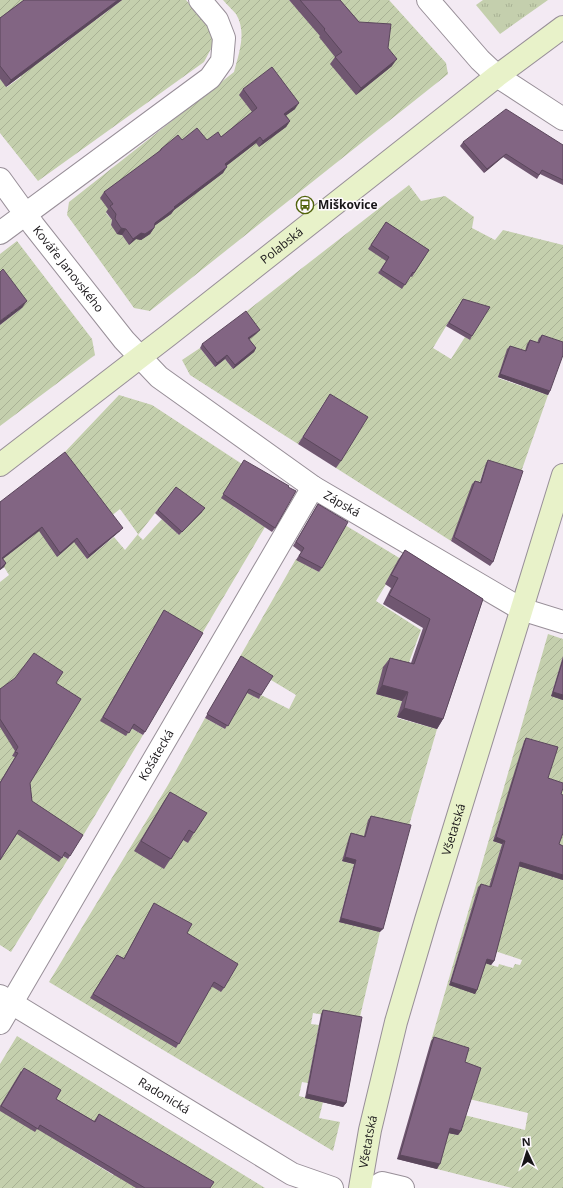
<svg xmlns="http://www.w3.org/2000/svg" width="563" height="1188" viewBox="0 0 563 1188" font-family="'Open Sans',sans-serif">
	<defs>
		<pattern id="grass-tufts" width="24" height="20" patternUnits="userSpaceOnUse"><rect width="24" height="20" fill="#c4cfad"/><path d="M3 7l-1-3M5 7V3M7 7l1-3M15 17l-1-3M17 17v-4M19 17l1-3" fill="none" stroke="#a8b194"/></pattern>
		<pattern id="garden-furrows" width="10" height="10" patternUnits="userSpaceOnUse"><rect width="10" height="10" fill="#c4cfad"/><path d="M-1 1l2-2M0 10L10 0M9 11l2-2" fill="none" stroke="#a8b194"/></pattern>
	</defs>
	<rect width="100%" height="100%" fill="#f3eaf3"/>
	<path fill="url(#grass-tufts)" d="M483,0H548L500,34L476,5Z"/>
	<g fill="url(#garden-furrows)" fill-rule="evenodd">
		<path d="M0,0H28L0,28Z"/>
		<path d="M122,0H186L208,25L214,43L204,62L38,181L0,133V79L7,87L21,77L18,72L41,54L44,59L72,38L92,16L96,20Z"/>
		<path d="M223,0H289L292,3L296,0H389L446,63L448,74L150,311L134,308L67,215L69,202L234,72C239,53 247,32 236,14C232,9 227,5 223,0ZM109,210L129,244L122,235L111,225L112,220L106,213Z"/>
		<path d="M409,185L421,201L445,196L474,217L472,228L495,240L503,230L563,245V346L536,347L523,355L498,378L548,395L520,475L486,464L478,486L467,502L451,541L336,468L325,401L298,444L190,375L182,360L200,348L215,367L225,359L233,369L246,342L243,314ZM386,261L412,277L378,273ZM460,303L470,340L465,337L451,359L433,348Z"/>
		<path d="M17,241L92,339L95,355L0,426V325L22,308L0,279V254Z"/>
		<path d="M119,395L152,405L242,464L225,491L234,507L265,527L200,637L162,614L139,652L178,674L131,728L143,735L81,839L62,856L68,859L11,952L0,945V720H68L78,704L53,687L12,682L0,691V582L9,575L4,567L0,566V539L62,455ZM173,490L179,535L162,519L143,540L138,535ZM120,509L138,534L125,550L114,537L87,559L76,544Z"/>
		<path d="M345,525L401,559L376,601L421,630L405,673L376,694L402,701L397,718L437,729L408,829L363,840L342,861L354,864L339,922L380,932L359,1021L313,1013L311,1024L319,1025L308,1083L302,1082L299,1096L323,1102L319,1118L340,1122L333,1151L49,982L168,785L205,718L225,729L213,705L219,693L239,706L246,692L259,699L261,695L289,709L296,695L238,660L296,559L319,572Z"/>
		<path d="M548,634L563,639V657L551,696L563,700V800L558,798L562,787L545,782L555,751L524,741L509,793L563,810V850L554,847L553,853L549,852L550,847L541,844L549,819L546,818L548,809L513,798L510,807L504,805L493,841L502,844L498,858L519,865V866L563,880V1188H512L437,1169L447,1133L458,1135L464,1115L525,1130L528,1113L469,1099L478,1072L462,1067L466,1053L431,1041ZM490,885L511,893L495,951L522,960L520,965L515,964L513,968L499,964L498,967L484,963L475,993L449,985L478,888L487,891Z"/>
		<path d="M17,1036L265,1188H0V1064ZM83,1120L92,1125L134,1140L113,1175L67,1147Z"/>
	</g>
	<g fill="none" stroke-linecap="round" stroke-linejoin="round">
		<defs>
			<g id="street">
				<path d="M428,0L480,60L497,76L563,119"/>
				<path id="s1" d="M0,179L34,226L124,340L159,377L313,487L521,609L563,622"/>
				<path d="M0,233L210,78L222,61L224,38L217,20L200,0"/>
				<path id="s2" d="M0,996L292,1174L332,1188"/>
				<path id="s3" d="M0,1023L313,487"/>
				<path d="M374,1188L382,1183L403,1188"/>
			</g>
			<g id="secondary">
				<path id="s4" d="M0,465L170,334L497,76L563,27"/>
				<path id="s5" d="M360,1188L370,1130L396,1022L426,920L563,475"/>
			</g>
		</defs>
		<use href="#street" stroke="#988f98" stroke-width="24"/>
		<use href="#secondary" stroke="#988f98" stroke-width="24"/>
		<use href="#street" stroke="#fff" stroke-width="22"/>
		<use href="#secondary" stroke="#e8f2c9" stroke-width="22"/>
	</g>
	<g fill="#705771">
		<path d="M24,0H122L6,87L0,79V18Z"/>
		<path d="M289,0H340L359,22L388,48L392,66L356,95L330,64L335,57L319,37L320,36Z"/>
		<path d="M243,89L295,109L286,115L290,121L286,127L259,147L256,143L226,166L223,173L174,210L171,214L154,226V228L150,234L141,240L136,239L129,245L122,235L117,234L111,225L112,220L106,212L108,209L100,198L104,192L158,153L161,149L182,140H207L221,137L252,112L239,95Z"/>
		<path d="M463,142L563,145V185L540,174L537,179L503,157L484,173L460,146Z"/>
		<path d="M386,222L429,250L412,277L410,276L402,289L378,273L386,261L368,249Z"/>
		<path d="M463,299L472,336L470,340L446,326Z"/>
		<path d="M257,333L249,339L256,348L254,352L233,369L225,359L215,367L200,348L202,344Z"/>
		<path d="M542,335L550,391L548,395L498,377L507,349L510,346L525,351L527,344L530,340L537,343L539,338Z"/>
		<path d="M330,394L341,461L336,468L298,444Z"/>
		<path d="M488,460L493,562L490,566L451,541L472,484L475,481L480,482L486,463Z"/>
		<path d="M242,464L275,528L272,532L221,498Z"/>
		<path d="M176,487L202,512L179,535L155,513Z"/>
		<path d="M0,502L120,531L87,559L74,542L57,557L39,531L3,559L6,563L4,567L0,570Z"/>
		<path d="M318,504L322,568L319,572L296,560L301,552L293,546Z"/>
		<path d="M405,550L483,599L443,719L437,729L397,717L402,701L376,694L383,667L390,658L411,663L423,628L383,604L391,588L385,584L398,560Z"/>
		<path d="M164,610L145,732L143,735L131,728L126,736L100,721Z"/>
		<path d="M241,656L261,695L259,699L247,693L225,729L205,718Z"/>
		<path d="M563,656V700L551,696Z"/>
		<path d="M56,683L30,783L32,801L70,856L68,859L63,856L59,862L17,834L0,860V782L15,757L12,756L15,751L0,727V689Z"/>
		<path d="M526,738L548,778L561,794L559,844L563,846V880L519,866L494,961L491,965L486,963L477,990L475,994L449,985L478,887L481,884L489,887L502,844L493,841L524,741Z"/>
		<path d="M170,792L194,833L188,843L183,840L164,869L134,851L164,801Z"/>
		<path d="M371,816L380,932L339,922L354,864L342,861L349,837L351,833L364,836L368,820Z"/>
		<path d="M154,903L187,933L224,988L221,992L211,986L176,1048L90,998L117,955L124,958Z"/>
		<path d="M323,1010L346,1103L343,1107L305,1098L321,1014Z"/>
		<path d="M434,1037L465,1062L461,1131L458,1135L449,1133L437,1169L397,1159L431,1041Z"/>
		<path d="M21,1071L56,1099L94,1121L99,1114L210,1188H136L37,1129L35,1132L0,1111V1106Z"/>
	</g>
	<g fill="#5b475c">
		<path d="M118,0H122L6,87L11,80Z"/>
		<path d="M397,59L392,66L356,95L361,88Z"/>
		<path d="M299,103L295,109L280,120L284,114Z"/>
		<path d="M290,121L286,127L259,147L263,141Z"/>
		<path d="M260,137L256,143L221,170L225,164Z"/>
		<path d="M506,154L503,157L484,173L487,169Z"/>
		<path d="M227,167L223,173L174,210L171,214L150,229L155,223L174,207Z"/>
		<path d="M121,228L126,229L122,235L117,234Z"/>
		<path d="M154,228L150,234L141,240L136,239L129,245L133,239L141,233Z"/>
		<path d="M27,301L22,308L0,325V321Z"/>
		<path d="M260,330L257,333L246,342L248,338Z"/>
		<path d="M256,348L254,352L233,369L235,365Z"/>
		<path d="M227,355L225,359L215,367L217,363Z"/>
		<path d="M500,374L550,391L548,395L498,377Z"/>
		<path d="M205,508L202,512L179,535L182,532Z"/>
		<path d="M42,527L39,531L0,561L2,558Z"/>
		<path d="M123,528L120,531L87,559L89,555Z"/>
		<path d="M77,538L74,542L57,557L60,553Z"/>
		<path d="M6,563L4,567L0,570V569Z"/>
		<path d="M382,685L408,692L402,701L376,694Z"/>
		<path d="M553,692L563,695V700L551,696Z"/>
		<path d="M404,708L443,719L437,729L397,717Z"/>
		<path d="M496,837L505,841L502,844L493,841Z"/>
		<path d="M345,857L356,860L354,864L342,861Z"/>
		<path d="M520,862L563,875V880L518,866Z"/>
		<path d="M341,918L383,929L380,932L339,922Z"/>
		<path d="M487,959L494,961L491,965L484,963Z"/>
		<path d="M451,982L477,990L475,994L449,985Z"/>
		<path d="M307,1094L346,1103L343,1107L305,1098Z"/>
		<path d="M450,1128L461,1131L458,1135L447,1133Z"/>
		<path d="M400,1155L440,1164L437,1169L397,1159Z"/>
	</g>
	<g fill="#826583" stroke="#5b475c">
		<path d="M24,0H118L11,80L0,66V18Z"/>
		<path d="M300,0H340L359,22L391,24L388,48L397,59L361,88L335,57L342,52L324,30L325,29Z"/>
		<path d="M272,67L299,103L284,114L290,121L263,141L260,137L225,164L227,167L174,207L175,208L155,223L154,228L145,234L141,233L133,239L126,229L121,228L115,219L116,214L110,206L113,204L104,192L161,150V149L178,135L182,140L197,128L207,140L218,132L221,137L257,108L243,89Z"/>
		<path d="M506,109L563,145V180L542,170L539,175L506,154L487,169L463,142Z"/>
		<path d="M386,222L429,250L414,273L413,272L405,285L381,270L389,257L371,245Z"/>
		<path d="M3,269L27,301L0,321V272Z"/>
		<path d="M463,299L490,307L472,336L449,323Z"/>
		<path d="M246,311L260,330L248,338L256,348L235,365L227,355L217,363L202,344Z"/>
		<path d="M542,335L563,342V355L550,391L500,374L510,346L526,351L530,340L539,343Z"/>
		<path d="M330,394L368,417L341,461L303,437Z"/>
		<path d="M65,452L123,528L89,555L77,538L60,553L42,527L2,558L6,563L0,569V502Z"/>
		<path d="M244,460L289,486L288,487L296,491L275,528L223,494Z"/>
		<path d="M488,460L523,471L493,562L454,537L475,481L481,483Z"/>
		<path d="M176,487L205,508L182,532L158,510Z"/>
		<path d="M318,504L348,522L322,568L299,556L304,548L296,542Z"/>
		<path d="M405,550L483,599L443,719L404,708L408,692L382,685L390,658L414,664L430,619L389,595L398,578L391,575Z"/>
		<path d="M164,610L203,633L145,732L134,724L129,733L103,717Z"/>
		<path d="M34,653L63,672L56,683L81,699L30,783L32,801L83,835L70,856L65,852L62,858L19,830L0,860V783L18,753L15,752L18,747L0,719V689L15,678Z"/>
		<path d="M241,656L273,676L261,695L249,689L228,726L207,714Z"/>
		<path d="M563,660V695L553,692Z"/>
		<path d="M526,738L558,747L548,778L563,783V788L561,794L563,795V833L559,844L563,846V875L520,862L494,961L487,959L477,990L451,982L481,884L491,887L505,841L496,837Z"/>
		<path d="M170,792L207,813L194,833L189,830L171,859L141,841Z"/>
		<path d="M371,816L411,825L383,929L341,918L356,860L345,857L351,833L365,837Z"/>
		<path d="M154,903L192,924L187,933L238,964L224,988L214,982L179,1044L93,994L117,955L124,959Z"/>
		<path d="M323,1010L362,1017L346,1103L307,1094Z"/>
		<path d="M434,1037L469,1048L465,1062L481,1068L461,1131L450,1128L440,1164L400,1155Z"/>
		<path d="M24,1068L61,1090L56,1099L95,1122L99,1114L214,1182L210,1188H145L40,1125L38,1129L1,1106Z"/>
	</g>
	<defs>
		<symbol id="bus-ring" viewBox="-11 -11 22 22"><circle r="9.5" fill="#fef9fe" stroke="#51630b" stroke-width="1.5"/><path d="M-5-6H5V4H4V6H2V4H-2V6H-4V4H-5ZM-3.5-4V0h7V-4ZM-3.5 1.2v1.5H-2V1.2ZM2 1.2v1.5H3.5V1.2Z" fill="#51630b"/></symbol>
	</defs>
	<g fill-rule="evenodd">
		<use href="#bus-ring" x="295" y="195" width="20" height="20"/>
	</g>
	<g text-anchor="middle" stroke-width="3" stroke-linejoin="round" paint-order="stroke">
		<g font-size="12" font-weight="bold" fill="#181518" stroke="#fef9fe" text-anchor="start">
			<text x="318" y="209">Miškovice</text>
		</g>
		<g font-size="12" fill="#181518" stroke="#fef9fe">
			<text dy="4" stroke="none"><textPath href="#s4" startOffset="357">Polabská</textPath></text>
			<text dy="4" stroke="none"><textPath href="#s1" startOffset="113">Kováře Janovského</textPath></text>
			<text dy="4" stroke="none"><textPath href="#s1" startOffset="477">Zápská</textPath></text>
			<text dy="4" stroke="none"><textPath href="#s3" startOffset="310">Košátecká</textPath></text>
			<text dy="4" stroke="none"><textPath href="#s5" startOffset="371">Všetatská</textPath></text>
			<text dy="4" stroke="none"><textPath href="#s2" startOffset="192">Radonická</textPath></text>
			<text dy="4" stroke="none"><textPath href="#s5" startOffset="47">Všetatská</textPath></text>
		</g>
	</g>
	<g transform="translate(527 1152) rotate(356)" stroke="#fef9fe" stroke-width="3" paint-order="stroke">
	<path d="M0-3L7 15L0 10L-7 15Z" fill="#181518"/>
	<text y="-6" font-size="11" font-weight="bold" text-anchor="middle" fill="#181518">N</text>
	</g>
</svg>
